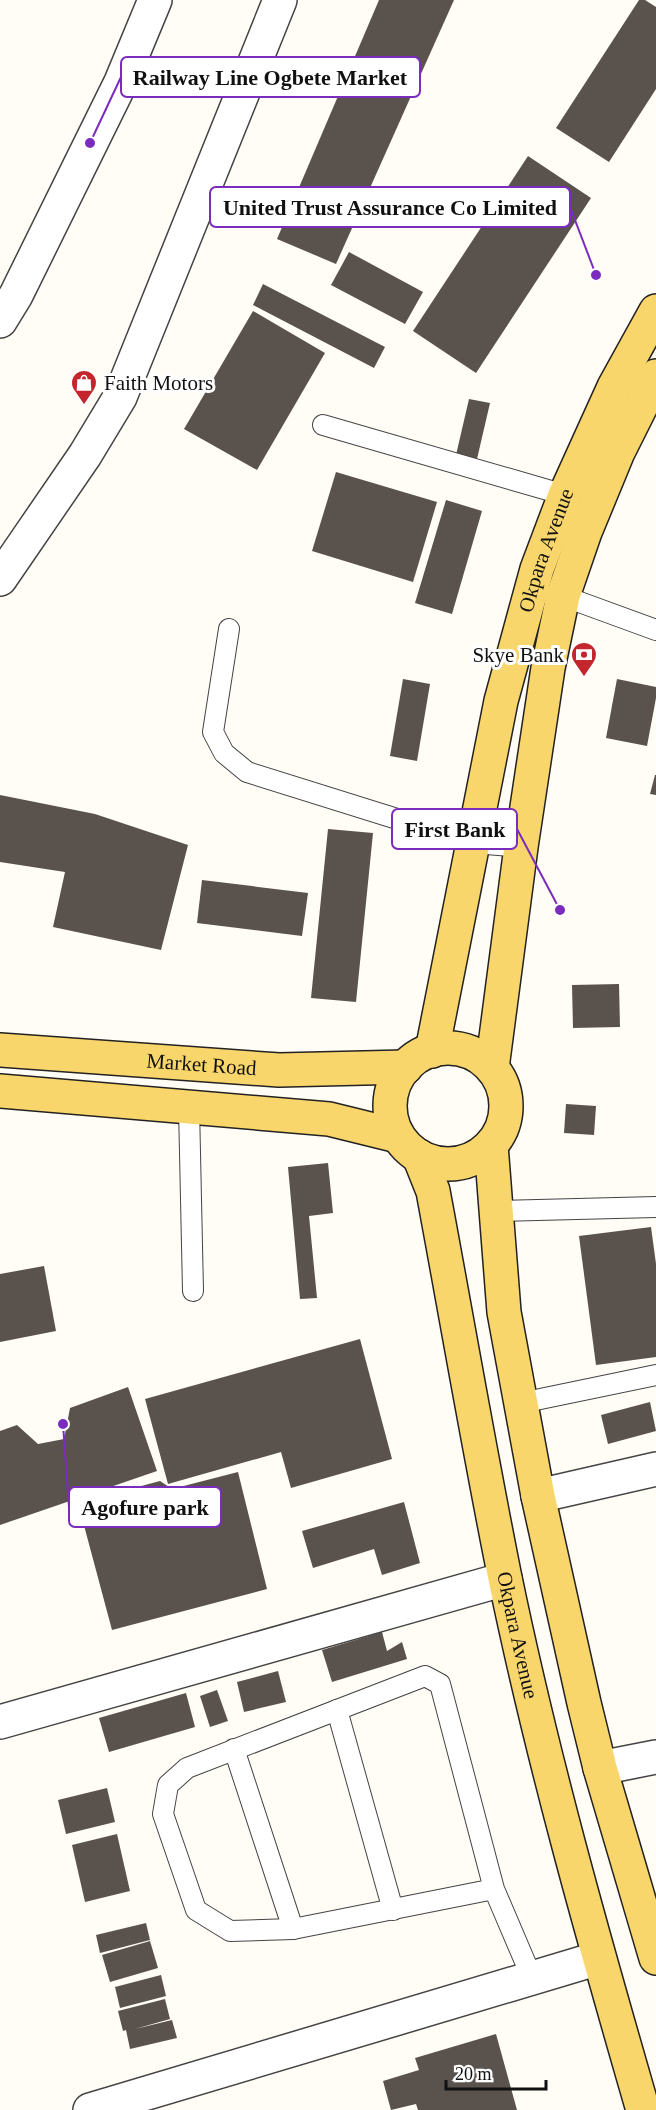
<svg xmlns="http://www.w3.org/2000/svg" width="656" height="2110" viewBox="0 0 656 2110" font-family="Georgia,serif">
	<rect width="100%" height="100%" fill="#fffdf5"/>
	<g fill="#5a524d">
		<path d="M379,0H454L336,264L277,239Z"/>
		<path d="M639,0H645L656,7V89L609,162L556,128Z"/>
		<path d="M528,156L591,198L476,373L413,331Z"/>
		<path d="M349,252L423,292L405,324L331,285Z"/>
		<path d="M263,284L385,347L374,368L253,305Z"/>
		<path d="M253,311L325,353L257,470L184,429Z"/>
		<path d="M469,399L490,403L477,459L456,455Z"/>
		<path d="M336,472L437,502L413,582L312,551Z"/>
		<path d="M446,500L482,511L452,614L415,603Z"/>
		<path d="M403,679L430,684L417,761L390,756Z"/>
		<path d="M617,679L656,687V698L647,746L606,738Z"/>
		<path d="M655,775H656V795L650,794Z"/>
		<path d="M0,795L95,814L188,845L161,950L53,927L65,872L0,862Z"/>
		<path d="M328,829L373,833L356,1002L311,998Z"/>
		<path d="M202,880L308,893L302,936L197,923Z"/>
		<path d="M619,984L620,1027L573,1028L572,985Z"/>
		<path d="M566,1104L596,1106L594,1135L564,1133Z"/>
		<path d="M328,1163L333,1213L309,1216L317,1298L300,1299L288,1167Z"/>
		<path d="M651,1227L656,1264V1357L596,1365L579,1236Z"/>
		<path d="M44,1266L56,1331L0,1342V1274Z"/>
		<path d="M360,1339L392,1459L291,1488L281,1452L168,1484L145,1399Z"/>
		<path d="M128,1387L157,1471L0,1525V1431L17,1425L38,1444L64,1439L70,1408Z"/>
		<path d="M650,1402L656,1431L608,1444L601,1415Z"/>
		<path d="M238,1472L267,1589L112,1630L78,1503L160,1481L172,1489Z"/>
		<path d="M404,1502L420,1563L382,1575L374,1549L313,1568L302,1531Z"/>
		<path d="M382,1632L387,1651L402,1642L407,1659L332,1682L322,1650Z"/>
		<path d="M278,1671L286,1702L244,1712L237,1682Z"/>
		<path d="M217,1690L228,1721L210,1727L200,1696Z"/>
		<path d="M186,1693L195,1727L109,1752L99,1718Z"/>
		<path d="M107,1788L115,1822L66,1834L58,1800Z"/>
		<path d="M117,1834L130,1891L85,1902L72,1845Z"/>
		<path d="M146,1923L150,1940L100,1953L96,1935Z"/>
		<path d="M150,1941L158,1968L110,1982L102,1955Z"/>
		<path d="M161,1975L166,1996L120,2008L115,1987Z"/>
		<path d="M165,1999L170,2019L135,2029L172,2020L177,2038L130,2049L126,2030L123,2031L118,2011Z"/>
		<path d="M496,2034L517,2110H418L416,2104L391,2110L383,2081L419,2070L415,2058Z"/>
	</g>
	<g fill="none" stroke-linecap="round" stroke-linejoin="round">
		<defs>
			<g id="service">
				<path d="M323,425L565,495"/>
				<path d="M554,595L563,596L656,630"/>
				<path d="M229,629L213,732L224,753L247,772L474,843L521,847"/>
				<path d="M189,1107L193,1291"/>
				<path d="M496,1211L656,1207"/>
				<path d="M521,1403L656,1375"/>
				<path d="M337,1710L393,1910"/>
				<path d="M234,1749L293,1929"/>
				<path d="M494,1889L293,1929L230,1931L196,1910L163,1814L168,1785L187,1768L425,1676L440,1684L494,1889L532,1978"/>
			</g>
			<g id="minor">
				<path d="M0,321L16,295L121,82L155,0"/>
				<path d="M538,1496L656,1469"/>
				<path d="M0,1722L505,1579"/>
				<path d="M600,1768L656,1757"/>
				<path d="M90,2110L599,1958"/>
			</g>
			<path id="tertiary" d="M0,579L85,455L120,397L280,0"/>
			<g id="primary">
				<circle cx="448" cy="1106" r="58"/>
				<path id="s1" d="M0,1050L279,1070L406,1067"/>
				<path id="s2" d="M432,1051L501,701L537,569L565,495L614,387L656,311"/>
				<path d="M492,1068L521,847L548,668L563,596L585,532L618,452L656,376"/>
				<path d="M0,1091L329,1119L398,1136"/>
				<path d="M491,1145L504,1312L538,1496L584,1703L600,1768L656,1958"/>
				<path id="s3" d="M419,1156L433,1191C457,1320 479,1449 505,1578C542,1757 592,1934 643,2110"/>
			</g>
		</defs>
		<use href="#service" stroke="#444" stroke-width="22"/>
		<use href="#minor" stroke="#444" stroke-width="36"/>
		<use href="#tertiary" stroke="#444" stroke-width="36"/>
		<use href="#primary" stroke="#222" stroke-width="36"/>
		<use href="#service" stroke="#fff" stroke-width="20"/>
		<use href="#minor" stroke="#fff" stroke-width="33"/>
		<use href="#tertiary" stroke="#fff" stroke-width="33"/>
		<use href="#primary" stroke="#f9d66b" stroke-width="33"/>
	</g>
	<defs>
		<symbol id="shop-pin" viewBox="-11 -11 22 30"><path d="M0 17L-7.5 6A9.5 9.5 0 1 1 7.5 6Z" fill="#c4262e" stroke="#fff"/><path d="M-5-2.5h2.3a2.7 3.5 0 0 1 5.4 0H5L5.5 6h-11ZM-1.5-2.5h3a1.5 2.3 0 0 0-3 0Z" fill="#fff"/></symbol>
		<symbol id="bank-pin" viewBox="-11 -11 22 30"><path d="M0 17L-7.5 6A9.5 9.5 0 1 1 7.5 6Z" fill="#c4262e" stroke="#fff"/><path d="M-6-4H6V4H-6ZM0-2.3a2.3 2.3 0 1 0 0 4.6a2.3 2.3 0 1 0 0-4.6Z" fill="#fff"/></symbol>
	</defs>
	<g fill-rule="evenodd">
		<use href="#shop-pin" x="69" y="368" width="30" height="40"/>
		<use href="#bank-pin" x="569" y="640" width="30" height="40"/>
	</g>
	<g text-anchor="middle" stroke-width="6" stroke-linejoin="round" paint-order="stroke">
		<g font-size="21" fill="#111" stroke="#fff" text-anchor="start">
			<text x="104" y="390">Faith Motors</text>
			<text x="564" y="662" text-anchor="end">Skye Bank</text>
		</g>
		<g font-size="21" fill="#111" stroke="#fff">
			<text dy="7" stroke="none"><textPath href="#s2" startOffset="514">Okpara Avenue</textPath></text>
			<text dy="7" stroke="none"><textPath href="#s1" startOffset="202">Market Road</textPath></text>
			<text dy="7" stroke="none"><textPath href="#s3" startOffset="490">Okpara Avenue</textPath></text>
		</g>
	</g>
	<path fill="none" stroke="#7b2cbf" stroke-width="2" d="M90 143L121 77M596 275L570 207M560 910L517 829M63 1424L69 1507"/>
	<g fill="#7b2cbf" stroke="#fff" stroke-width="2">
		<circle cx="90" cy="143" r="6"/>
		<circle cx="596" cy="275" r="6"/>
		<circle cx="560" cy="910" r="6"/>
		<circle cx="63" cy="1424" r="6"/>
	</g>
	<g fill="#fff" stroke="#7b2cbf" stroke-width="2">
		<rect x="121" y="57" width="299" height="40" rx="6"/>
		<rect x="210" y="187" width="360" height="40" rx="6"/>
		<rect x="392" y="809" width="125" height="40" rx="6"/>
		<rect x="69" y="1487" width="152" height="40" rx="6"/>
	</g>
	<g font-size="22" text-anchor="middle" font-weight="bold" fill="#111">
		<text x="270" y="85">Railway Line Ogbete Market</text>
		<text x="390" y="215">United Trust Assurance Co Limited</text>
		<text x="455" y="837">First Bank</text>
		<text x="145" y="1515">Agofure park</text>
	</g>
	<path d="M446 2080v9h100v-9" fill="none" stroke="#111111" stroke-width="3"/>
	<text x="455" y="2080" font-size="18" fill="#111111" stroke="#ffffff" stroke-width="4.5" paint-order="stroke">20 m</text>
</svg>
